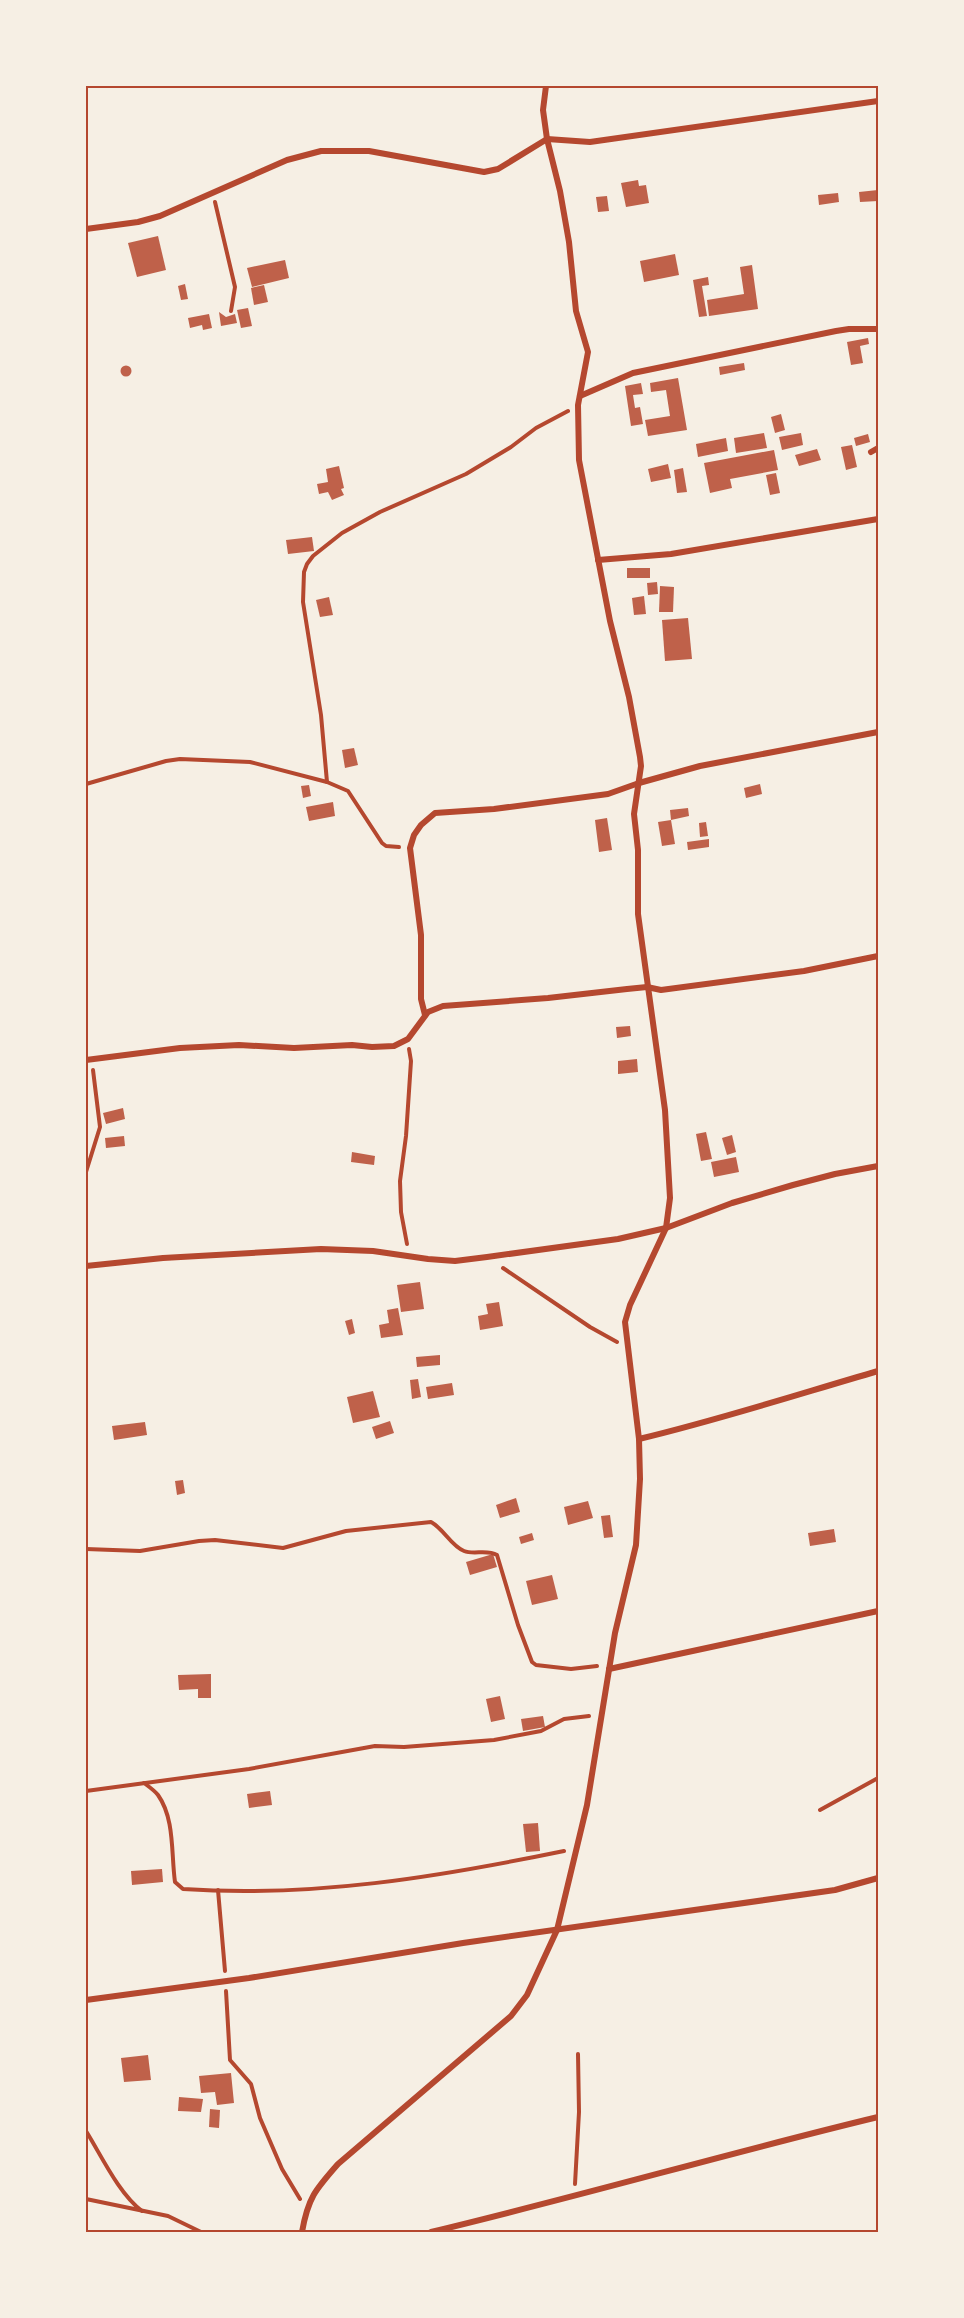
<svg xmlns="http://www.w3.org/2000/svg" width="964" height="2318" viewBox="0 0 964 2318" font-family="Arial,sans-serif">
	<rect width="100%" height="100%" fill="#f6efe4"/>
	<g fill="#bf614a">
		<path d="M638,180L639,186L646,185L649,203L626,207L621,183Z"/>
		<path d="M878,190V201L860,202L859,192Z"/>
		<path d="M838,193L839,202L819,205L818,195Z"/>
		<path d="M607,196L609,211L598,212L596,197Z"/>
		<path d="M158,236L166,270L137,277L128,243Z"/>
		<path d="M675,254L679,275L644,282L640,261Z"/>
		<path d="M285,260L289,278L252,287L247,268Z"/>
		<path d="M752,265L758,309L709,316L707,300L744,294L740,267Z"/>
		<path d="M708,277L709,285L702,286L707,316L699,317L693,280Z"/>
		<path d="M185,284L188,299L181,300L178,286Z"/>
		<path d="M264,285L268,302L254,305L251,288Z"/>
		<path d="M248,308L252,326L241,328L237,310Z"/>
		<path d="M219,312L226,317L235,314L237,323L221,326Z"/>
		<path d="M209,314L212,328L203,330L202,325L190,328L188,318Z"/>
		<path d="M868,338L869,344L860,346L863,363L851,365L847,342Z"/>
		<path d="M744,363L745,370L720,375L719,367Z"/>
		<circle cx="126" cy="371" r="5.5"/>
		<path d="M678,378L687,430L648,436L645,420L670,416L666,390L651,392L650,383Z"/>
		<path d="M641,383L643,394L633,395L635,408L640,407L643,424L631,426L625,386Z"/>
		<path d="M781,414L785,430L775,433L771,417Z"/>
		<path d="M764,433L767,448L736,453L734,438Z"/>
		<path d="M801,433L803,445L782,450L779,437Z"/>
		<path d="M868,434L870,442L856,446L854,438Z"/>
		<path d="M726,438L728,451L698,457L696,444Z"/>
		<path d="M852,445L857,467L846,470L841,447Z"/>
		<path d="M817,449L821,460L799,466L795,455Z"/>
		<path d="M774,450L778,470L730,479L732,488L710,493L704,463Z"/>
		<path d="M668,464L671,478L651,482L648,469Z"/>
		<path d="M339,466L344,488L341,489L344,495L332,500L328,492L319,494L317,484L328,482L326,469Z"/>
		<path d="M683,468L687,492L677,493L674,470Z"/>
		<path d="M776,473L780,493L770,495L766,475Z"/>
		<path d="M312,537L314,551L288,554L286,540Z"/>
		<rect x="627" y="568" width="23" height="10"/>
		<path d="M657,582L658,594L648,595L647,583Z"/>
		<path d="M660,586L674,587L673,612H659Z"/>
		<path d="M644,596L646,614L634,615L632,598Z"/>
		<path d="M329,597L333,615L320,617L316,600Z"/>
		<path d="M688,618L692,659L665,661L662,620Z"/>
		<path d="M354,748L358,765L345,768L342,750Z"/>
		<path d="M760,784L762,794L746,798L744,788Z"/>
		<path d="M309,785L311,796L303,798L301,786Z"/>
		<path d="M333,802L335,816L309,821L306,807Z"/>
		<path d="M688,808L689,816L671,820L670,810Z"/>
		<path d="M607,818L612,850L599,852L595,820Z"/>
		<path d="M671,820L675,844L662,846L658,822Z"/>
		<path d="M706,822L708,836L700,837L699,823Z"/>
		<path d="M709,839V847L688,850L687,842Z"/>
		<path d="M630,1026L631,1036L617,1038L616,1027Z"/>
		<path d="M637,1059L638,1072L618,1074V1061Z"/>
		<path d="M123,1108L125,1119L106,1124L103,1113Z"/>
		<path d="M706,1132L712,1159L701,1161L696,1134Z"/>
		<path d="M732,1135L736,1152L727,1155L722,1138Z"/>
		<path d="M124,1136L125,1146L106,1148L105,1138Z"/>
		<path d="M352,1152L375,1156L374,1165L351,1162Z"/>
		<path d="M736,1157L739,1172L714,1177L711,1162Z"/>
		<path d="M420,1282L424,1309L401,1312L397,1285Z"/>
		<path d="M499,1302L503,1326L480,1330L478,1316L488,1314L486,1304Z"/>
		<path d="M398,1308L403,1335L381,1338L379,1325L389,1323L387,1310Z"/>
		<path d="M352,1319L355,1333L349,1335L345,1321Z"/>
		<path d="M440,1355V1365L417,1367L416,1357Z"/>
		<path d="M418,1379L421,1397L412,1399L410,1380Z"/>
		<path d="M452,1383L454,1395L428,1399L426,1387Z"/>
		<path d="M373,1391L380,1417L353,1423L347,1397Z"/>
		<path d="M390,1421L394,1433L376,1439L372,1427Z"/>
		<path d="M145,1422L147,1435L114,1440L112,1426Z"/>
		<path d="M183,1480L185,1493L177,1495L175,1481Z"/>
		<path d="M516,1498L520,1512L500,1518L496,1505Z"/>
		<path d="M588,1501L593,1518L568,1525L564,1507Z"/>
		<path d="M610,1515L613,1537L604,1538L601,1516Z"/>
		<path d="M834,1529L836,1542L810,1546L808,1533Z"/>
		<path d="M532,1533L534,1540L521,1544L519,1537Z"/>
		<path d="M493,1554L497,1567L470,1575L466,1562Z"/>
		<path d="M552,1575L558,1599L532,1605L526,1581Z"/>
		<path d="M211,1674V1698H198V1689L179,1690L178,1675Z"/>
		<path d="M500,1696L505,1719L491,1722L486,1699Z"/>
		<path d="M543,1716L545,1727L523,1731L521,1719Z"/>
		<path d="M270,1791L272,1805L249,1808L247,1794Z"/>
		<path d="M538,1823L540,1851L526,1852L523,1824Z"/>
		<path d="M162,1869L163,1882L132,1885L131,1871Z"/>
		<path d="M148,2055L151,2080L124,2082L121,2058Z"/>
		<path d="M231,2073L234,2103L217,2105L215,2092L201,2093L199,2076Z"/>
		<path d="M179,2097L203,2099L201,2112L178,2111Z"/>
		<path d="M210,2109L220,2110L219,2128L209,2127Z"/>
	</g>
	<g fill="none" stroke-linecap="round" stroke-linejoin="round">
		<g stroke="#b5482f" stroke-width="4">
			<path d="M215,202L235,287L231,311"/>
			<path d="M327,782L321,715L303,602L304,572L307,564L313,556L342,533L380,512L466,474L511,447L536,428L568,411"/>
			<path d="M86,784L166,761L180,759L250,762L327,782L348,791L382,843L386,846L399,847"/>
			<path d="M86,1172L100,1127L93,1070"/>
			<path d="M407,1244L401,1212L400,1181L406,1136L411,1061L409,1049"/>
			<path d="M503,1268L590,1327L617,1342"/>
			<path d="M86,1549L140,1551L199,1541L215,1540L283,1548L346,1531L431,1522C444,1529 451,1546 464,1551C474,1555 487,1549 497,1555L518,1625L532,1662L536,1665L571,1669L597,1666"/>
			<path d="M144,1783C148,1786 154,1790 158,1795C175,1819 171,1854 175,1882L183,1889C312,1898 438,1877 564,1851"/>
			<path d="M86,1791L249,1769L375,1746L404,1747L494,1740L541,1731L564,1719L589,1716"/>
			<path d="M820,1810L878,1778"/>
			<path d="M218,1890L225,1971"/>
			<path d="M226,1991L230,2060L251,2084L260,2118L282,2169L300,2199"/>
			<path d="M86,2131C101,2155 119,2194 142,2211"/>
			<path d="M575,2184L579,2112L578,2054"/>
			<path d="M86,2199L168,2216L201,2232"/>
		</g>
		<g stroke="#b5482f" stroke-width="6">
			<path d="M86,229L138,222L160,216L287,160L321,151H369L484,172L498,169L547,139L590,142L878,101"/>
			<path d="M580,396L633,373L836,331L849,329H878"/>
			<path d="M871,452L878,448"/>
			<path d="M598,560L671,554L878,519"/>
			<path d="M425,1015L421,999V935L410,848L414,835L421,825L435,813L494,809L608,794L639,783L700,766L878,732"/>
			<path d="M86,1060L180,1048L239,1045L294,1048L352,1045L372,1047L394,1046L408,1039L428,1012L443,1006L548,998L627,989L647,987L661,990L804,971L878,956"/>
			<path d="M86,1266L163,1258L321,1249L373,1251L428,1259L455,1261L487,1257L618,1239L666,1228L732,1203L793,1185L835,1174L878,1166"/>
			<path d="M639,1439C719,1420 799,1394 878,1371"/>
			<path d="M609,1669L878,1611"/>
			<path d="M86,2000L249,1978L463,1943L835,1890L878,1878"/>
			<path d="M302,2232C308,2198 315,2190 338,2164L511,2016L527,1995L557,1930L587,1805L615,1633L636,1545L640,1479L639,1439L625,1322L630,1305L666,1228L670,1198L665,1110L638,914V850L634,814L641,766L640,757L629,697L610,621L579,460L578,405L588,352L576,311L569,242L560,191L547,139L543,110L546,86"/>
			<path d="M431,2232C581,2196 729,2153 878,2117"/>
		</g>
	</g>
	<rect width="964" height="2318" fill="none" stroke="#f6efe4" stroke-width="174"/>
	<rect x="87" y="87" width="790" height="2144" fill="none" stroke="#b5482f" stroke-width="2"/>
</svg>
